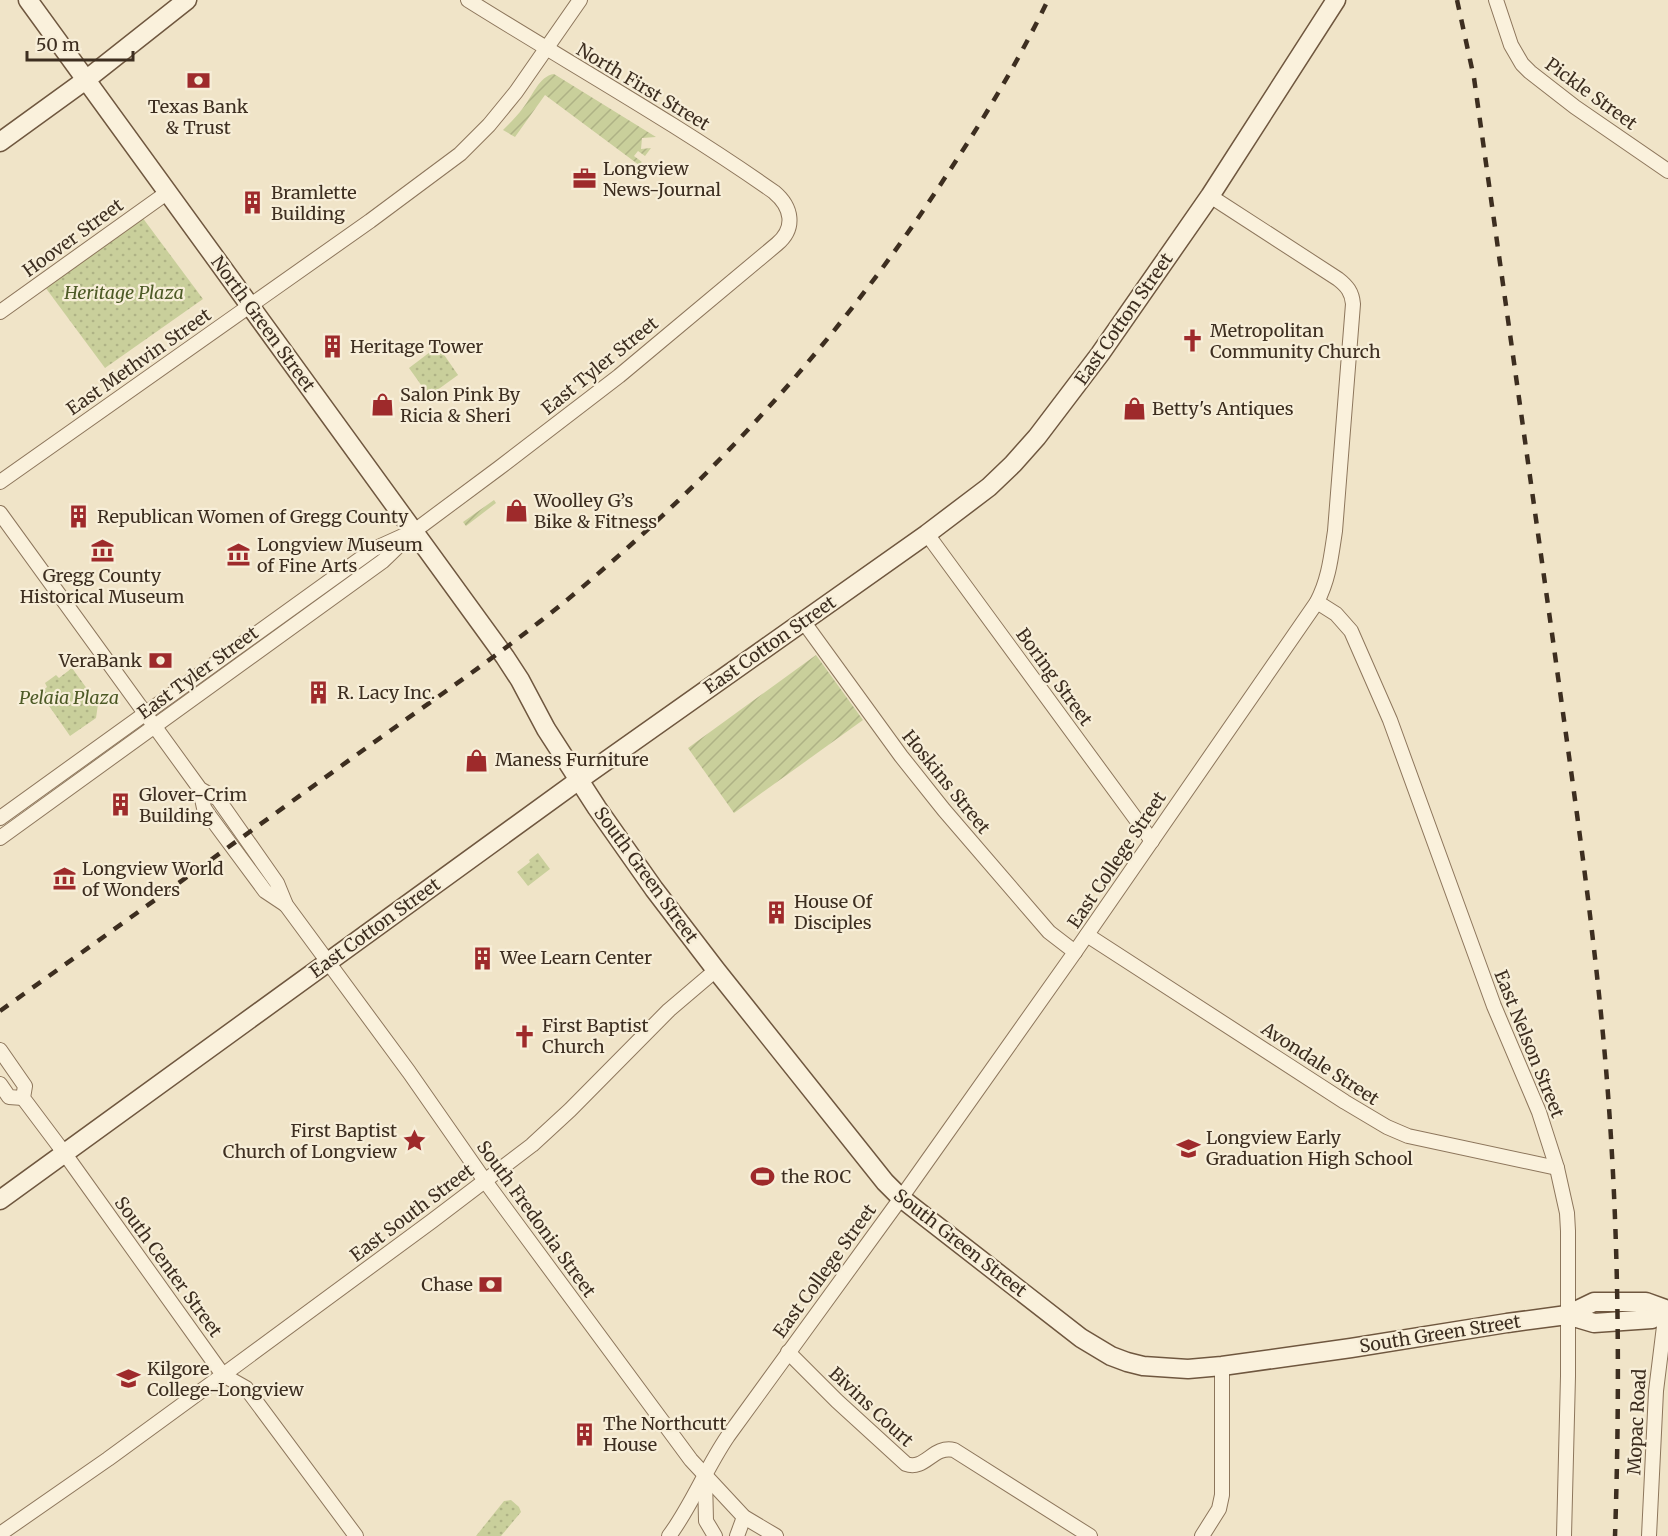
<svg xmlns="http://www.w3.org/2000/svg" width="1668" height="1536" viewBox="0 0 1668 1536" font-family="Merriweather,serif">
	<defs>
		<pattern id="grass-dots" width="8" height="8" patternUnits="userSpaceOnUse" patternTransform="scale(1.5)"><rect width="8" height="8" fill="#c9cf9b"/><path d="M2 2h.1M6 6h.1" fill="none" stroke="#aeb285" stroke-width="1.8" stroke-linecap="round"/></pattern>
		<pattern id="garden-furrows" width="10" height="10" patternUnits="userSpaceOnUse" patternTransform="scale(1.5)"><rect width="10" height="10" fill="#c9cf9b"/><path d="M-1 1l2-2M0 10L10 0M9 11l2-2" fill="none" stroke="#aeb285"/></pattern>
	</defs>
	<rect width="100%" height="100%" fill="#f0e4c8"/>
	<g fill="url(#grass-dots)">
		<path d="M142,217L203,299L105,368L45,287Z"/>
		<path d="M438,346L458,375L429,396L409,368Z"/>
		<path d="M72,668L98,704L96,718L70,736L40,693L47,687L45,683L56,675L59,678Z"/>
		<path d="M538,853L550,869L528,886L517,872L530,862L529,860Z"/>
		<path d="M511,1500L519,1507L521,1512L501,1536H476L504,1501Z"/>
	</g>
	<g fill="url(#garden-furrows)">
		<path d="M554,74L656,137L642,138L641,149L651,148L645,156L638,151L634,156L642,162L639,165L545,95L515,137L503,130C510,123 517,116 523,108C532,97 539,76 554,74Z"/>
		<path d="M494,500L496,503L466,526L463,522Z"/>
		<path d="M816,655L863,720L734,813L688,748Z"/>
	</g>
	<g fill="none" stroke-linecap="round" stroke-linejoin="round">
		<defs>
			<g id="street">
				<path d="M1496,0L1511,45L1522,64L1530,72L1575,107L1668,171"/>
				<path d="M0,312L168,192"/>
				<path d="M0,482L370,221L460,154L489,125L516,92L580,0"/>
				<path d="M0,513L200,789L218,799L277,883L286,905L409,1072L485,1181L691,1460L744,1517L776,1536"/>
				<path d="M927,534L1152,841"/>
				<path d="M1317,602L1336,614L1351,631L1390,720L1494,1006L1539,1112L1557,1168L1567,1213L1568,1231V1376L1564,1536"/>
				<path d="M803,621L901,756L944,810L1049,932L1075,952"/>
				<path d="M200,789L204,808L211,818L265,891L286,905"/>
				<path d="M0,818L374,549L405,535"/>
				<path d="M0,838L383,561L413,532L499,468L619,376L777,244C796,228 792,207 774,192C676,123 570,64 468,0"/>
				<path d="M1087,935L1345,1102L1387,1127L1408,1136L1557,1168"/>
				<path d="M0,1050L25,1086L23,1098L65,1154L223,1375L246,1388L356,1536"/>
				<path d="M0,1084L9,1097L23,1098"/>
				<path d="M788,1352L837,1401L906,1464C925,1471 933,1445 954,1450L1090,1536"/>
				<path d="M705,1478L706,1521L715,1536"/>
				<path d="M0,1534L108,1459L223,1375L432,1221L532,1145L570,1110L669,1010L716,970"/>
				<path d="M669,1536C692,1505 706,1468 728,1436L901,1198L1075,952L1317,602C1329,579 1331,557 1335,531L1353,304C1352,292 1347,286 1338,279L1210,196"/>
				<path d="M737,1536L744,1517"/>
				<path d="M1202,1536L1219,1509L1222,1495V1366"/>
				<path d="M1649,1536L1656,1391L1666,1310"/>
			</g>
			<g id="secondary">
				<path d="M28,0L505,657L520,680L546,729L597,808L654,889L716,970L885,1182L901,1198L1081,1338L1111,1356L1127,1362L1143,1366L1188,1369L1222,1366L1351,1348L1507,1323L1567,1315L1594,1302H1646L1668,1310"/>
				<path d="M0,142L87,79L187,0"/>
				<path d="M0,1200L579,780L927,534L989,487L1013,464L1037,437L1100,354L1210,196L1336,0"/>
				<path d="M1567,1315L1594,1323L1652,1319L1666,1310"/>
			</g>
		</defs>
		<use href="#street" stroke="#8d765c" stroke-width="16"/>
		<use href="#secondary" stroke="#6f573f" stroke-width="21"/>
		<use href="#street" stroke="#faf1dc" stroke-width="14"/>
		<use href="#secondary" stroke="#faf1dc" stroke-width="18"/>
		<g stroke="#3d2e20" stroke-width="4.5" stroke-dasharray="10 10" stroke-linecap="butt">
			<path d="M1457,0L1474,78C1501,270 1528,462 1555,655C1575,801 1597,947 1608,1094C1619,1241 1620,1388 1615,1536"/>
			<path d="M0,1011C119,926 237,841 355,756C435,698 518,643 593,578C730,461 850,325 948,173C985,117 1019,60 1048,0"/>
		</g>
	</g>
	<defs>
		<symbol id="bank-bare" viewBox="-9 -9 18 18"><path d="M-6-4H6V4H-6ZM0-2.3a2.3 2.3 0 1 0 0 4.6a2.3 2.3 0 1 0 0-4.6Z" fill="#9e2a2b" stroke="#f7eed8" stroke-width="2.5" paint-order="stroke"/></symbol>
		<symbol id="office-bare" viewBox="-9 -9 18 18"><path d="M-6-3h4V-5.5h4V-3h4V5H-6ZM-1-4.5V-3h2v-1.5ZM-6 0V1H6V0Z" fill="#9e2a2b" stroke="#f7eed8" stroke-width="2.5" paint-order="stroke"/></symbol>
		<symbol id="building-bare" viewBox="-9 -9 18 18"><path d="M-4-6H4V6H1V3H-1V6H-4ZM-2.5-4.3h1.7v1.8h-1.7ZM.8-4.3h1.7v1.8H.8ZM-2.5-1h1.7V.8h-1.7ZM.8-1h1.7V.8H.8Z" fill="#9e2a2b" stroke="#f7eed8" stroke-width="2.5" paint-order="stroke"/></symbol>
		<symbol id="church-bare" viewBox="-9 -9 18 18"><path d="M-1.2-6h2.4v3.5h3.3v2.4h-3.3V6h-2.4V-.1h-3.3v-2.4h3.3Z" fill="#9e2a2b" stroke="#f7eed8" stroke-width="2.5" paint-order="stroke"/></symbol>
		<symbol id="shop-bare" viewBox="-9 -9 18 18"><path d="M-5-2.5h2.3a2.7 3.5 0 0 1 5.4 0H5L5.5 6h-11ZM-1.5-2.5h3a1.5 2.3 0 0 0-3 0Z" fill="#9e2a2b" stroke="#f7eed8" stroke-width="2.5" paint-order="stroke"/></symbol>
		<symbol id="museum-bare" viewBox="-9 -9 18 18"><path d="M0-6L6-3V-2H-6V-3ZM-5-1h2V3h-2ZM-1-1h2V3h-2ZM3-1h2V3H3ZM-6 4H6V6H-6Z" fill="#9e2a2b" stroke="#f7eed8" stroke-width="2.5" paint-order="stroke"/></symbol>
		<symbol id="sight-bare" viewBox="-9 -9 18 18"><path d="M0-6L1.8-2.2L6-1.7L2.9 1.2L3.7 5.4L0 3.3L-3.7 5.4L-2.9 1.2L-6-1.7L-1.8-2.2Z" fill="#9e2a2b" stroke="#f7eed8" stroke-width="2.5" paint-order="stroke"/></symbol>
		<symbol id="school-bare" viewBox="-9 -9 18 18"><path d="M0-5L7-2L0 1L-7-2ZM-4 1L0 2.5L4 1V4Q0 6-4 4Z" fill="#9e2a2b" stroke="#f7eed8" stroke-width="2.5" paint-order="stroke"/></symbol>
		<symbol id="stadium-bare" viewBox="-9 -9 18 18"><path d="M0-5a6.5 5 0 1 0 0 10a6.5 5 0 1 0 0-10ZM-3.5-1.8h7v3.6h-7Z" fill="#9e2a2b" stroke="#f7eed8" stroke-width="2.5" paint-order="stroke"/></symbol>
		<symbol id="university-bare" viewBox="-9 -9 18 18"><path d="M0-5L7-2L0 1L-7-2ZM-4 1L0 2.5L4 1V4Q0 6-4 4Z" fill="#9e2a2b" stroke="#f7eed8" stroke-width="2.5" paint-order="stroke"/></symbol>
	</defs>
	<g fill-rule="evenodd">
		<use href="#bank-bare" x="182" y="64" width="33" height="33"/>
		<use href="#office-bare" x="568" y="162" width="33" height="33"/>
		<use href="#building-bare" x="236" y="186" width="33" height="33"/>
		<use href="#church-bare" x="1176" y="324" width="33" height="33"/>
		<use href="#building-bare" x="316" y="330" width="33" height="33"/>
		<use href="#shop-bare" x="366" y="388" width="33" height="33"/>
		<use href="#shop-bare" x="1118" y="392" width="33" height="33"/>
		<use href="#shop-bare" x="500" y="494" width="33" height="33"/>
		<use href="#building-bare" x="62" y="500" width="33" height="33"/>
		<use href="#museum-bare" x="86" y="534" width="33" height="33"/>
		<use href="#museum-bare" x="222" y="538" width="33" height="33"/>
		<use href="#bank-bare" x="144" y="644" width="33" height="33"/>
		<use href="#building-bare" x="302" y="676" width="33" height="33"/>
		<use href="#shop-bare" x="460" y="744" width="33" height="33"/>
		<use href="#building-bare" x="104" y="788" width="33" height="33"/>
		<use href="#museum-bare" x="48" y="862" width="33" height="33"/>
		<use href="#building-bare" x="760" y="896" width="33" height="33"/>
		<use href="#building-bare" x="466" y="942" width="33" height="33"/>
		<use href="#church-bare" x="508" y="1020" width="33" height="33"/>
		<use href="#sight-bare" x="398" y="1124" width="33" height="33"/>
		<use href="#school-bare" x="1172" y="1132" width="33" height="33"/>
		<use href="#stadium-bare" x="746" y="1160" width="33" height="33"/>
		<use href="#bank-bare" x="474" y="1268" width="33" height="33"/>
		<use href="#university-bare" x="112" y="1362" width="33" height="33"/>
		<use href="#building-bare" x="568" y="1418" width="33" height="33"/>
	</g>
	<g text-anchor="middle" stroke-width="4.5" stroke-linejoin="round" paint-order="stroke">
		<g font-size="18" fill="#3d2e20" stroke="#f7eed8">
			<text transform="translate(643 87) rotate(31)" y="6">North First Street</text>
			<text transform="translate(1591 94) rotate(36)" y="6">Pickle Street</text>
			<text transform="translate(73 238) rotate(-36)" y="6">Hoover Street</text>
			<text transform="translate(1124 319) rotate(-55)" y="6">East Cotton Street</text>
			<text transform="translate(263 324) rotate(54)" y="6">North Green Street</text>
			<text transform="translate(139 362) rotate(-35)" y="6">East Methvin Street</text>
			<text transform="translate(600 366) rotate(-39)" y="6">East Tyler Street</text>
			<text transform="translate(770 645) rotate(-35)" y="6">East Cotton Street</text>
			<text transform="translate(198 673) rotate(-36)" y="6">East Tyler Street</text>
			<text transform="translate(1054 677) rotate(54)" y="6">Boring Street</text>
			<text transform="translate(946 782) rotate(51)" y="6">Hoskins Street</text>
			<text transform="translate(1117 860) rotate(-56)" y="6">East College Street</text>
			<text transform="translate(646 875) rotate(54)" y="6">South Green Street</text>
			<text transform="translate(375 928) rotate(-36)" y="6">East Cotton Street</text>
			<text transform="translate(1529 1044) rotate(68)" y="6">East Nelson Street</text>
			<text transform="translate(1320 1064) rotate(33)" y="6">Avondale Street</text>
			<text transform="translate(412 1213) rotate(-37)" y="6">East South Street</text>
			<text transform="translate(536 1219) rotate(54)" y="6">South Fredonia Street</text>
			<text transform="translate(960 1243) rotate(38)" y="6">South Green Street</text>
			<text transform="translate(168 1267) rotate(54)" y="6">South Center Street</text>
			<text transform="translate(825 1271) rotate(-54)" y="6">East College Street</text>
			<text transform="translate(1440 1334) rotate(-9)" y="6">South Green Street</text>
			<text transform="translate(871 1407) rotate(43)" y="6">Bivins Court</text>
			<text transform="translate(1637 1422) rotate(-87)" y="6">Mopac Road</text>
		</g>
		<g font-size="18" fill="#3d2e20" stroke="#f7eed8" text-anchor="start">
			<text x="198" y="113" text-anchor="middle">Texas Bank<tspan x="198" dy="21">&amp; Trust</tspan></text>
			<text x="603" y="175">Longview<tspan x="603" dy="21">News-Journal</tspan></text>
			<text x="271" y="199">Bramlette<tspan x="271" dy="21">Building</tspan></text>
			<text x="1210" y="337">Metropolitan<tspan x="1210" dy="21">Community Church</tspan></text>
			<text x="350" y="353">Heritage Tower</text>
			<text x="400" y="401">Salon Pink By<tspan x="400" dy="21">Ricia &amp; Sheri</tspan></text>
			<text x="1152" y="415">Betty's Antiques</text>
			<text x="534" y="507">Woolley G’s<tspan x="534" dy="21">Bike &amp; Fitness</tspan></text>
			<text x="97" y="523">Republican Women of Gregg County</text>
			<text x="257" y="551">Longview Museum<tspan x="257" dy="21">of Fine Arts</tspan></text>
			<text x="102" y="582" text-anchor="middle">Gregg County<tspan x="102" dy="21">Historical Museum</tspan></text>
			<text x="142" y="667" text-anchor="end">VeraBank</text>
			<text x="337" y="699">R. Lacy Inc.</text>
			<text x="495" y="766">Maness Furniture</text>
			<text x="139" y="801">Glover-Crim<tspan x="139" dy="21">Building</tspan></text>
			<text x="82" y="875">Longview World<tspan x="82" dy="21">of Wonders</tspan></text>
			<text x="794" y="908">House Of<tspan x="794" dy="21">Disciples</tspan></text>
			<text x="500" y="964">Wee Learn Center</text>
			<text x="542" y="1032">First Baptist<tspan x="542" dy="21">Church</tspan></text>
			<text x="397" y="1137" text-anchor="end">First Baptist<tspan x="397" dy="21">Church of Longview</tspan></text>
			<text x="1206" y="1144">Longview Early<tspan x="1206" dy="21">Graduation High School</tspan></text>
			<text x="781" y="1183">the ROC</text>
			<text x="473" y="1291" text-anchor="end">Chase</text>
			<text x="147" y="1375">Kilgore<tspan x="147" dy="21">College-Longview</tspan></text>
			<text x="603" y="1430">The Northcutt<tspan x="603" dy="21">House</tspan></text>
		</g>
		<g font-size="18" font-style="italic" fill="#4d5a26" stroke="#f7eed8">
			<text x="124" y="299">Heritage Plaza</text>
			<text x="69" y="704">Pelaia Plaza</text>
		</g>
	</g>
	<path d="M27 51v9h106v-9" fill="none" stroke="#3d2e20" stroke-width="3"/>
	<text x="36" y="51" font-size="18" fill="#3d2e20" stroke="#f7eed8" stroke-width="4.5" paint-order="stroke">50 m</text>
</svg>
